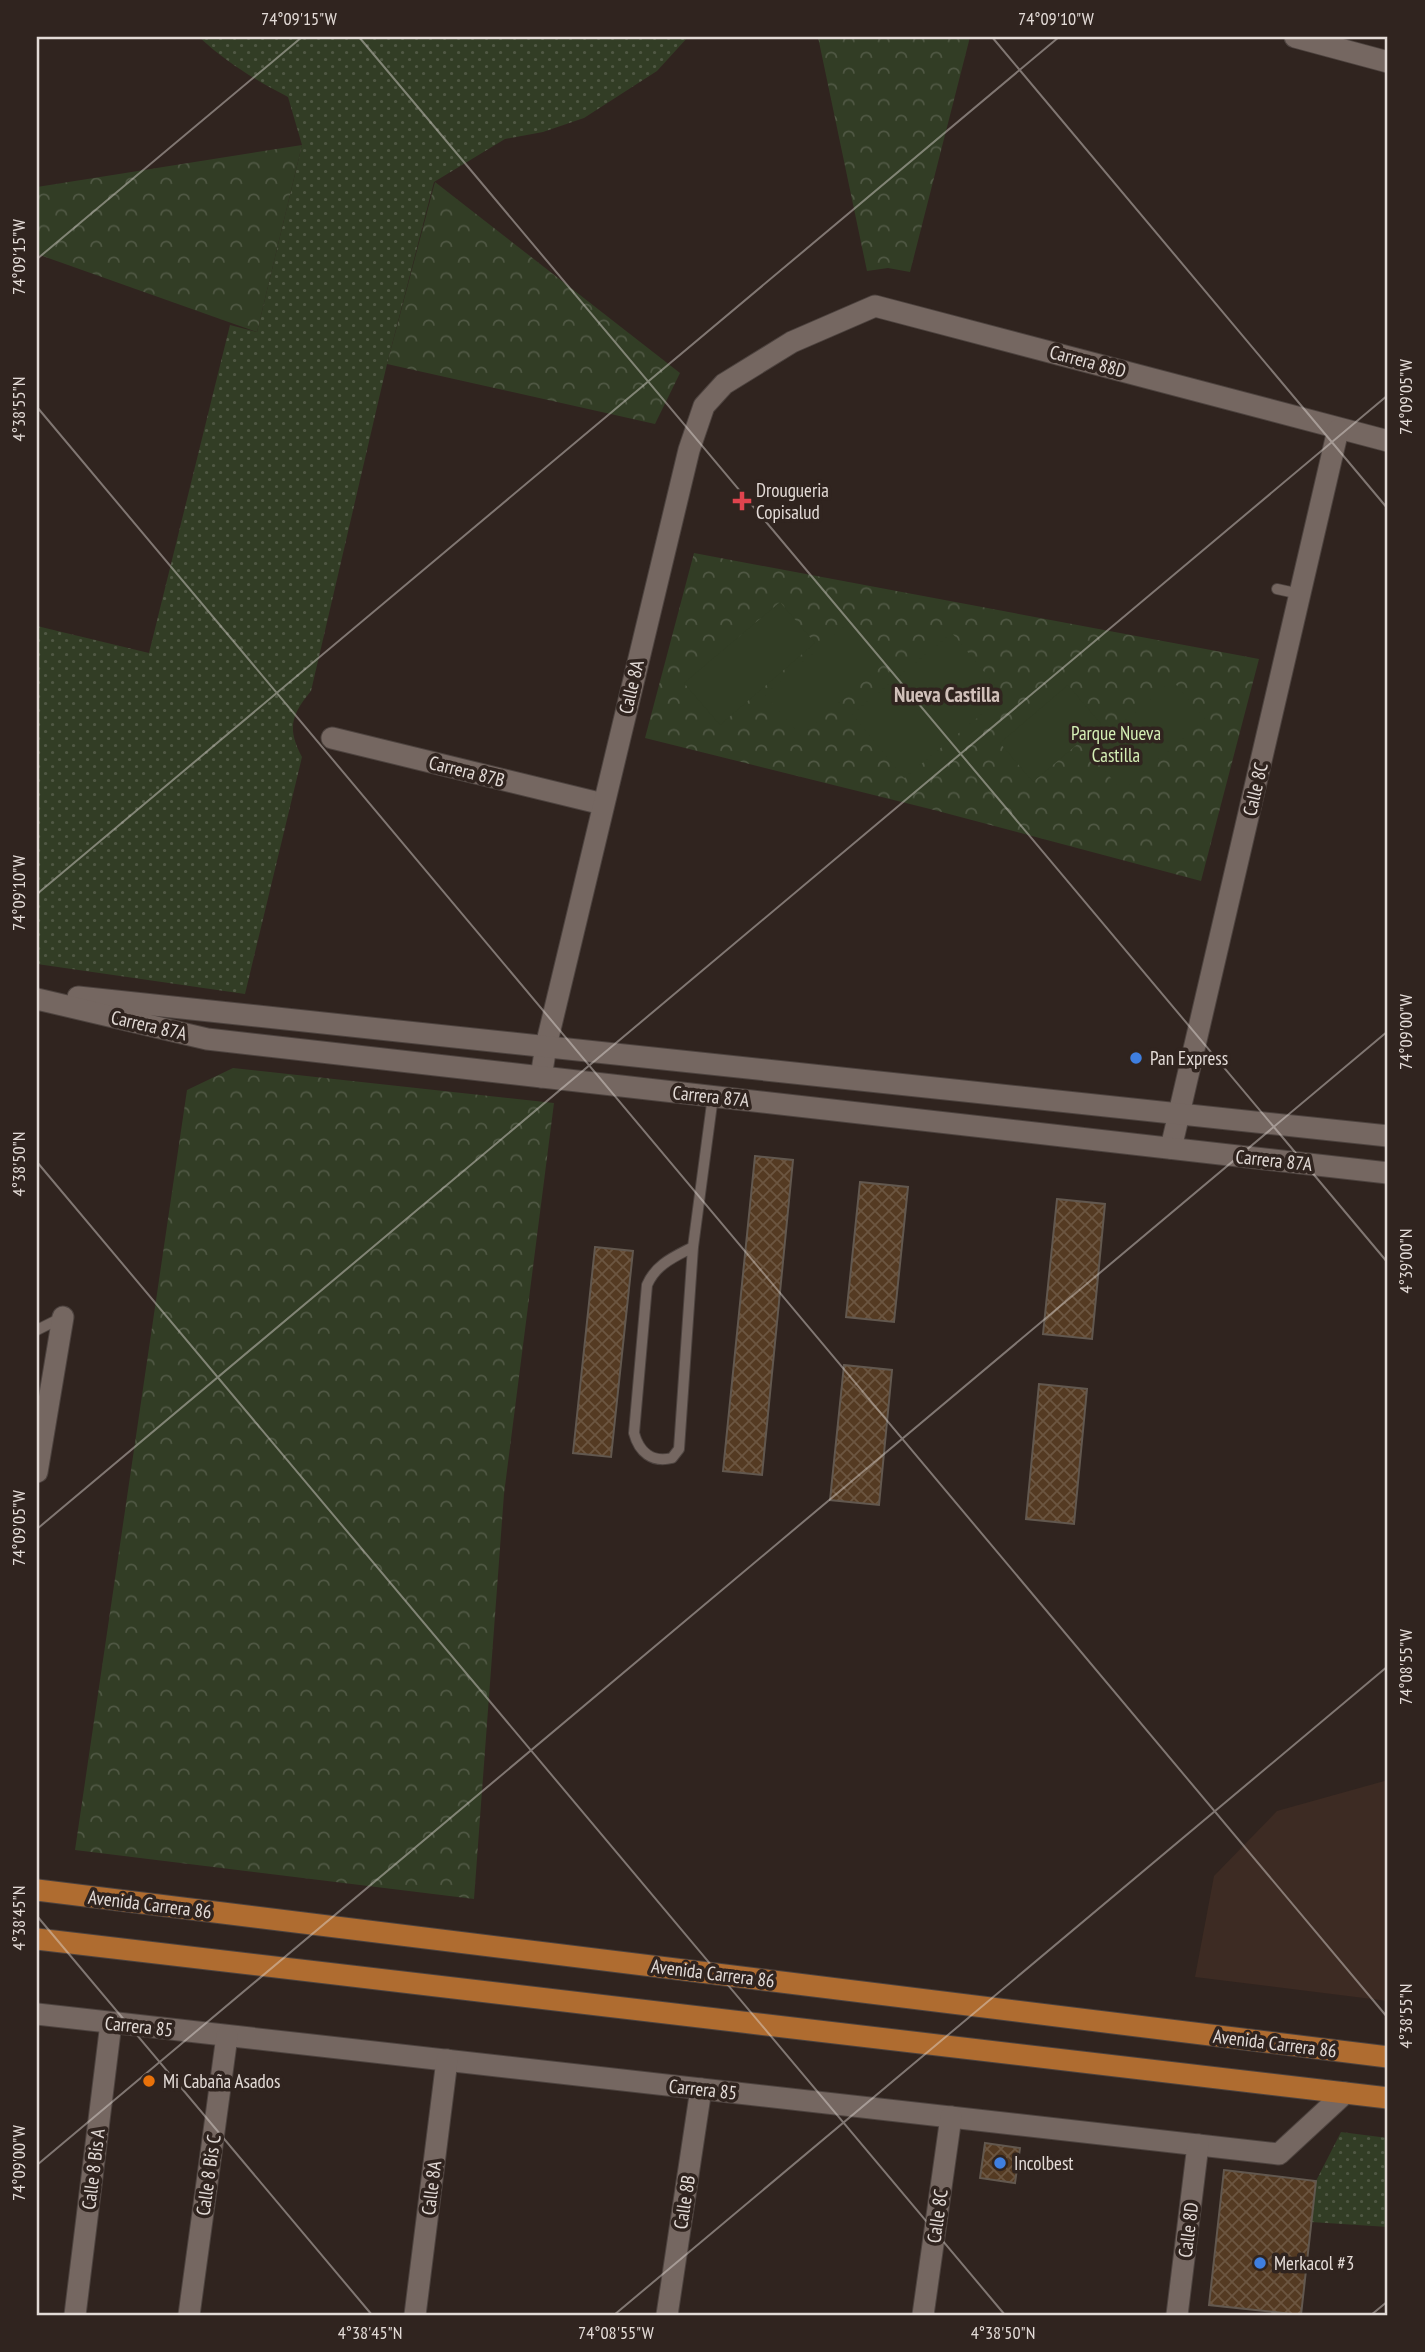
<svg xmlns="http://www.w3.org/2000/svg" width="1425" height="2352" viewBox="0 0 1425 2352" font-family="'PT Sans Narrow',sans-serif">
	<defs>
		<pattern id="grass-dots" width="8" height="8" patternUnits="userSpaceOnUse" patternTransform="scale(1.75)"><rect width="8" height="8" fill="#323d25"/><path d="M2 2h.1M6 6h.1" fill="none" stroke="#505844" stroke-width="1.8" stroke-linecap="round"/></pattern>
		<pattern id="park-crowns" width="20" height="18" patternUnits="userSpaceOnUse" patternTransform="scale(1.75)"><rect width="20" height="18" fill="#323d25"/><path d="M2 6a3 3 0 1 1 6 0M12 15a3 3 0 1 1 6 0" fill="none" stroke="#505844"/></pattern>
		<pattern id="building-cross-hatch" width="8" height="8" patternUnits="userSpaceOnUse" patternTransform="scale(1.75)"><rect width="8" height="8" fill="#543a22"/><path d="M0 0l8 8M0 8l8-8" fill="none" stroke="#6c5641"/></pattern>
	</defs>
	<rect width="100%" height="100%" fill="#30241f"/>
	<path fill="#3d2b23" d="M1388,1780V2001L1195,1977L1214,1876L1277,1811Z"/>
	<g fill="url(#grass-dots)">
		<path d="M199,37H688L657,71L584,118L543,132L505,139L434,182L387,364L311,691C291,715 287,729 302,757L245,994L37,964V626L149,653L230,325L257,332L302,145L288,97C255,80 226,62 199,37Z"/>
		<path d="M1341,2132L1388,2138V2227L1311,2222L1316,2181Z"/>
	</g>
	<g fill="url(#park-crowns)">
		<path d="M818,37H970L910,272L888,268L867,271Z"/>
		<path d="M302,145L257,332L37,254V187Z"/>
		<path d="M435,182L680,373L655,424L387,364Z"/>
		<path d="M694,553L1259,659L1201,881L934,810L645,738Z"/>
		<path d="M233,1068L554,1103L504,1494L474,1899L75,1850L187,1090Z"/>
	</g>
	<g fill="#323d25">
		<path d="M780,602L815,643L720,725L684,683Z"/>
		<path d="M850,621L886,662L801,736L765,695Z"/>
		<path d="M952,633L1004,696L904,778L852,714Z"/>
		<path d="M1172,680L1205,719L1122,791L1089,752Z"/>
		<path d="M1068,685L1101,724L1033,782L1000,743Z"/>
	</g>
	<g fill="url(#building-cross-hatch)" stroke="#62584f" stroke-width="2">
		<path d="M755,1156L793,1160L762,1475L723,1471Z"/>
		<path d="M860,1182L908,1187L894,1322L846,1317Z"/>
		<path d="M1057,1199L1105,1204L1092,1339L1043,1334Z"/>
		<path d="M595,1247L633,1251L611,1457L573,1453Z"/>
		<path d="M844,1365L892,1370L879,1505L830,1500Z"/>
		<path d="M1039,1384L1087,1389L1074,1524L1026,1519Z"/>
		<path d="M985,2143L1020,2148L1015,2183L980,2178Z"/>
		<path d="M1224,2170L1316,2181L1301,2315L1209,2305Z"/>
	</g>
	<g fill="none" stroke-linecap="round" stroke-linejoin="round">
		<defs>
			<g id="service">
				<path d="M1277,589L1300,594"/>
				<path d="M693,1247C674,1257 656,1264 647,1285L634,1433C639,1452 652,1463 672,1458L679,1449L693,1247L713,1096"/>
				<path d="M37,1330L63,1317"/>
			</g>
			<g id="minor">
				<path d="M332,738L603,804"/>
				<path d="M541,1077L546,1046L689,450L704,406L724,384L792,342L875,306L1388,441"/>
				<path d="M1171,1148L1338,430"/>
				<path d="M37,1472L63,1317"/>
				<path d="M37,2014L1279,2154L1345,2093"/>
				<path d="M75,2315L111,2023"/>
				<path d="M189,2315L227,2036"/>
				<path d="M415,2315L447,2060"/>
				<path d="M667,2315L701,2089"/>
				<path d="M923,2315L951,2117"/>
				<path d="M1177,2315L1198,2145"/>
			</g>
			<g id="tertiary">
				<path d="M78,997L1388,1136"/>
				<path d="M37,999L207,1039L1388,1173"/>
			</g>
			<path id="secondary" d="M1295,37L1388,62"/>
			<g id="primary">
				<path d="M37,1890L1388,2057"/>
				<path d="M37,1939L1388,2098"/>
			</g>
		</defs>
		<use href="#service" stroke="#4d433f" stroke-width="12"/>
		<use href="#minor" stroke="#4d433f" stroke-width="23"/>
		<use href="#tertiary" stroke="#4d433f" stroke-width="23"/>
		<use href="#secondary" stroke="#4d433f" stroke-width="23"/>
		<use href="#primary" stroke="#4d433f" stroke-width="23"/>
		<use href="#service" stroke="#756761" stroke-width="10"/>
		<use href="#minor" stroke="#756761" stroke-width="21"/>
		<use href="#tertiary" stroke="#756761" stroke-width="21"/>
		<use href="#secondary" stroke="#756761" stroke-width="21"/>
		<use href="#primary" stroke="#af6c30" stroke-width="21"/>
	</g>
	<path fill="none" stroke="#e3dbd7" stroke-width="2" stroke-opacity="0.45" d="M359,37L1388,1263M992,37L1388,509M37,259L302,37M37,407L1388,2018M37,894L1059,37M37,1162L1005,2315M37,1529L1388,395M37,1916L372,2315M37,2165L1388,1031M614,2315L1388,1666M1371,2315L1388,2301"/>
	<path fill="#e0444e" stroke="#30241f" stroke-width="2.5" d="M738.5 490.5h7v7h7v7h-7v7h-7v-7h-7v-7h7z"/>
	<g fill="#3f7fe0" stroke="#30241f" stroke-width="2.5">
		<circle cx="1136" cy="1058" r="7"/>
		<circle cx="1000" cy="2163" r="7"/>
		<circle cx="1260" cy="2263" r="7"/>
	</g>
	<circle fill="#e8710a" stroke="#30241f" stroke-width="2.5" cx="149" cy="2081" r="7"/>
	<g text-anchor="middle" stroke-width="7" stroke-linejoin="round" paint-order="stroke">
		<g font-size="19" fill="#e3dbd7" stroke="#30241f">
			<text transform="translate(1088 361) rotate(15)" y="7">Carrera 88D</text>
			<text transform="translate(631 687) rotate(-77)" y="7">Calle 8A</text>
			<text transform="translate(467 771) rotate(14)" y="7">Carrera 87B</text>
			<text transform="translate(1255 789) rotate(-77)" y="7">Calle 8C</text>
			<text transform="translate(149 1025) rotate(13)" y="7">Carrera 87A</text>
			<text transform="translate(711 1096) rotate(6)" y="7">Carrera 87A</text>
			<text transform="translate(1274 1160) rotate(6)" y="7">Carrera 87A</text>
			<text transform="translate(150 1904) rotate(7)" y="7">Avenida Carrera 86</text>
			<text transform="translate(713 1973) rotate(7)" y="7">Avenida Carrera 86</text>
			<text transform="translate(139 2026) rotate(6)" y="7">Carrera 85</text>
			<text transform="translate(1275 2043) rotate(7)" y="7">Avenida Carrera 86</text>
			<text transform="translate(703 2089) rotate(6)" y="7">Carrera 85</text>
			<text transform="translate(93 2169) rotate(-83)" y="7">Calle 8 Bis A</text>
			<text transform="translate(208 2175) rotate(-82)" y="7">Calle 8 Bis C</text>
			<text transform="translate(431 2188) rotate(-83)" y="7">Calle 8A</text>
			<text transform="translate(684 2202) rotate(-81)" y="7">Calle 8B</text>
			<text transform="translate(937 2216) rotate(-82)" y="7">Calle 8C</text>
			<text transform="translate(1188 2230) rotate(-83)" y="7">Calle 8D</text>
		</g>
		<g font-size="19" fill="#e3dbd7" stroke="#30241f" text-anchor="start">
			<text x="756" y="497">Drougueria<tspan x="756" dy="22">Copisalud</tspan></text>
			<text x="1150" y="1065">Pan Express</text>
			<text x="163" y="2088">Mi Cabaña Asados</text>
			<text x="1014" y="2170">Incolbest</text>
			<text x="1274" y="2270">Merkacol #3</text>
		</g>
		<g font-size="19" fill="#d4efb5" stroke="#30241f">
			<text x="1116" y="740">Parque Nueva<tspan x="1116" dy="22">Castilla</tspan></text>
		</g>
		<g font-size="21" font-weight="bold" fill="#d0c0b9" stroke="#30241f">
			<text x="947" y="702">Nueva Castilla</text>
		</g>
	</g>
	<rect width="1425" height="2352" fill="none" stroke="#30241f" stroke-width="77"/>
	<rect x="38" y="38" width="1348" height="2276" fill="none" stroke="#e3dbd7" stroke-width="2.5"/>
	<g font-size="18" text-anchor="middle" fill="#e3dbd7">
		<text x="299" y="25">74°09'15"W</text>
		<text x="1056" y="25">74°09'10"W</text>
		<text transform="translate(19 257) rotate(-90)" y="6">74°09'15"W</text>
		<text transform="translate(1406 397) rotate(-90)" y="6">74°09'05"W</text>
		<text transform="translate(19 409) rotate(-90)" y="6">4°38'55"N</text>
		<text transform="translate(19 893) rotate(-90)" y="6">74°09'10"W</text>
		<text transform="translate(1406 1032) rotate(-90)" y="6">74°09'00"W</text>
		<text transform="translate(19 1164) rotate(-90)" y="6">4°38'50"N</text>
		<text transform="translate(1406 1261) rotate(-90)" y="6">4°39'00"N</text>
		<text transform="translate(19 1528) rotate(-90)" y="6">74°09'05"W</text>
		<text transform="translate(1406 1667) rotate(-90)" y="6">74°08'55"W</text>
		<text transform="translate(19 1918) rotate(-90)" y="6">4°38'45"N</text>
		<text transform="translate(1406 2016) rotate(-90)" y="6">4°38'55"N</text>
		<text transform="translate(19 2163) rotate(-90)" y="6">74°09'00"W</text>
		<text x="370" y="2339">4°38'45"N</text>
		<text x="616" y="2339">74°08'55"W</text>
		<text x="1003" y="2339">4°38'50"N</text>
	</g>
</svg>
